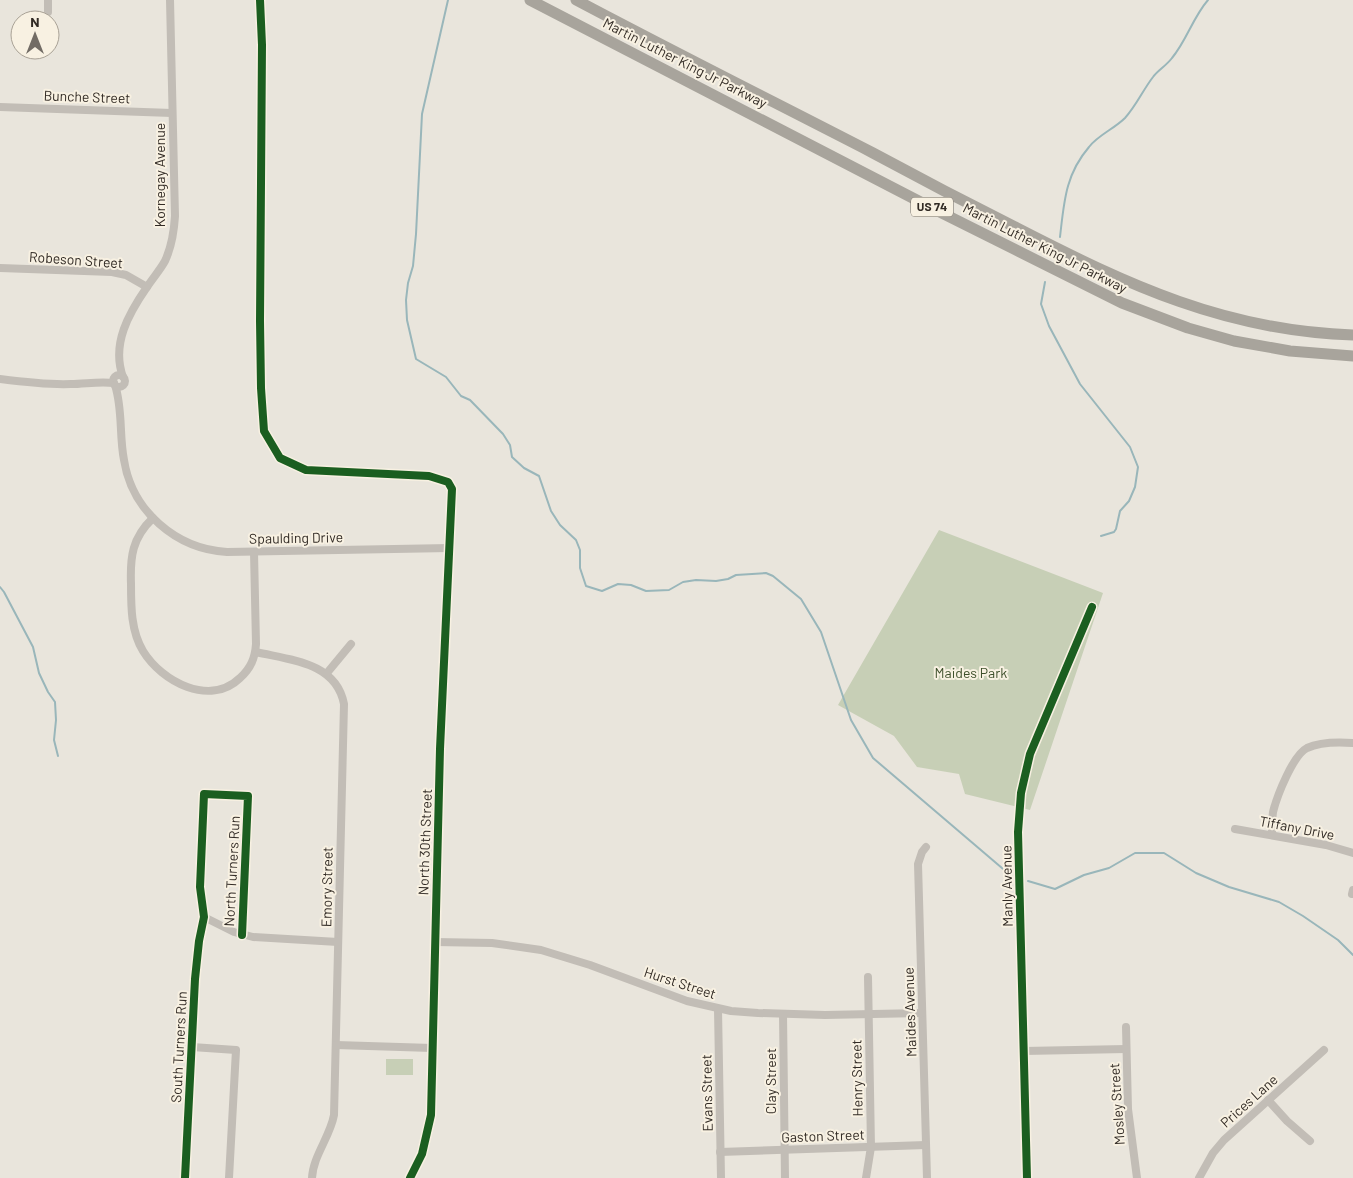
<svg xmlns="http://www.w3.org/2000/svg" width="1353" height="1178" viewBox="0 0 1353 1178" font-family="Barlow,sans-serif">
	<rect width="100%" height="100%" fill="#e9e5dc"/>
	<g fill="#c7cfb6">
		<path d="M939,530L1103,593L1030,810L965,794L959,774L917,767L894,736L838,705Z"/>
		<rect x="386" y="1059" width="27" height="16"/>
	</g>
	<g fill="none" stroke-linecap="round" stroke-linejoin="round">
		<g stroke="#99b6ba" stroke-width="2">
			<path d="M448,0L422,114L416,234L413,266L408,283L406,300L407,320L416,359L446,377L461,396L470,400L503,434L510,445L512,457L524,468L539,476L551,511L560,525L576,540L580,550V568L586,586L602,591L618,584L631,585L646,591L669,590L683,582L696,580L716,581L728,579L736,575L766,573L773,576L801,599L821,632L851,720L873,758L1009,874"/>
			<path d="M1060,237C1064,203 1065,175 1089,147C1098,135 1114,129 1125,118C1136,106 1143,90 1153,77C1158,70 1166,66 1172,58C1187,40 1193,17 1208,0"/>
			<path d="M1045,282L1041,304L1049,326L1080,384L1130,447L1138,467L1135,487L1129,501L1120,511L1116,529L1114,532L1101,536"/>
			<path d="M0,587L4,592L33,647L39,673L48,692L55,702L56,720L54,740L58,756"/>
			<path d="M1028,881L1055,889L1084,875L1109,868L1135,853H1164L1196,873L1229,887L1279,902L1303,916L1338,940L1353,955"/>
		</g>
		<g stroke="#c2bdb6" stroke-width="8">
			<path d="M260,0L262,45L260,321L261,388L264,431L280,458L306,470L429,476L448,482L452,489L440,749L431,1115L422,1154L410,1178"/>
			<path d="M48,12V0"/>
			<path d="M0,107L172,113"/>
			<path d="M0,268L112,272L126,275L147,287"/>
			<circle cx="119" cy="381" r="6"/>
			<path d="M123,377C111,344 129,313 147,287C153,278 160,270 165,261C172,246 174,232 175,216L170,0"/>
			<path d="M0,379C23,382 47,385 71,384C85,384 99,381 114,383"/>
			<path d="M115,385C123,410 119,435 124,460C132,511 176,549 227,552L450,548"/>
			<path d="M153,518C132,538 130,557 131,584C131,607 131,631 143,651C162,682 210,707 240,678C251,668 255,658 256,644L254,552"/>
			<path d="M256,652C290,660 336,662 344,704L334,1115C330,1137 313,1156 312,1178"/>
			<path d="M327,673L351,644"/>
			<path d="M1235,829L1326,845L1353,853"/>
			<path d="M1272,835C1272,828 1272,820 1273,812C1277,796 1293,755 1307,748C1320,742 1339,742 1353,743"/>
			<path d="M926,847L922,852L918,864L927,1178"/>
			<path d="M1352,894L1353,890"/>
			<path d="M204,917L234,932L253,937L338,942"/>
			<path d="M435,942L492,943L541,950L590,965L687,1001L731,1011L758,1013L825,1015L922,1013"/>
			<path d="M718,1009L721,1178"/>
			<path d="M783,1014L785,1178"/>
			<path d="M1126,1027L1128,1109L1137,1178"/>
			<path d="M336,1045L432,1048"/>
			<path d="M192,1047L236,1050L229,1178"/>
			<path d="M1024,1051L1126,1049"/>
			<path d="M1268,1100L1287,1121L1310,1141"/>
			<path d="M720,1152L926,1145"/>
			<path d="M185,1178L195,979L199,941L204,917L200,887L204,794L248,796L242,935"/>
			<path d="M866,1178L871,1147L868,977"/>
			<path d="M1027,1178L1018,832L1021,793L1030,754L1092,607"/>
			<path d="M1199,1178L1213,1153L1224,1140L1324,1050"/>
		</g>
		<g stroke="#a8a49c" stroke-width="11">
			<path d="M530,0L932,208L1122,303L1188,328L1234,341L1290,351L1353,356"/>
			<path d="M576,0C674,52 774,102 873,153C921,179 969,204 1017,228C1128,285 1226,331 1353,335"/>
		</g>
		<defs>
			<g id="cycleway">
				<path d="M260,0L262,45L260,321L261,388L264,431L280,458L306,470L429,476L448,482L452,489L440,749L431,1115L422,1154L410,1178"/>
				<path d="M185,1178L195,979L199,941L204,917L200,887L204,794L248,796L242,935"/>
				<path d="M1027,1178L1018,832L1021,793L1030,754L1092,607"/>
			</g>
		</defs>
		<use href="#cycleway" stroke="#f8f1e2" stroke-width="11"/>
		<use href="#cycleway" stroke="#1b5e20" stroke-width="8"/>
	</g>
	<g text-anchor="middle" stroke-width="4" stroke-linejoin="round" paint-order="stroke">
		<rect fill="#f8f1e2" stroke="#6d665e" stroke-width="1" x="911" y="197.5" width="42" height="19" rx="4"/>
		<g font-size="12" font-weight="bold" fill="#322b25">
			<text x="932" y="211">US 74</text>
		</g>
		<g font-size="14" fill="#322b25" stroke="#f8f1e2">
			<text transform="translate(685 63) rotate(27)" y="5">Martin Luther King Jr Parkway</text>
			<text transform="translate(87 97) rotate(2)" y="5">Bunche Street</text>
			<text transform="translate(160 175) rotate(-90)" y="5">Kornegay Avenue</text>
			<text transform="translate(1045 248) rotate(27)" y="5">Martin Luther King Jr Parkway</text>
			<text transform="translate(76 260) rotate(4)" y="5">Robeson Street</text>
			<text transform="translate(296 538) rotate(-1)" y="5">Spaulding Drive</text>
			<text transform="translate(1297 828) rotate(11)" y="5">Tiffany Drive</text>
			<text transform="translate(425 842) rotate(-88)" y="5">North 30th Street</text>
			<text transform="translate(232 871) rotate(-87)" y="5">North Turners Run</text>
			<text transform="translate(1007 886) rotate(-91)" y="5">Manly Avenue</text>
			<text transform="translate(327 887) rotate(-89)" y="5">Emory Street</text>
			<text transform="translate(680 983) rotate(18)" y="5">Hurst Street</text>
			<text transform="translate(910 1012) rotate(-92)" y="5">Maides Avenue</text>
			<text transform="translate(179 1047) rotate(-87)" y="5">South Turners Run</text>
			<text transform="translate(857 1078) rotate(-91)" y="5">Henry Street</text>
			<text transform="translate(771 1081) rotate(-90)" y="5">Clay Street</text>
			<text transform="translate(707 1093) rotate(-91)" y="5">Evans Street</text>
			<text transform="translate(1249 1101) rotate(-42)" y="5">Prices Lane</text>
			<text transform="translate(1117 1104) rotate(-94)" y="5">Mosley Street</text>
			<text transform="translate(823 1136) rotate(-2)" y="5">Gaston Street</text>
		</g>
		<g font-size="14" fill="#3d4f2a" stroke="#f8f1e2">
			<text x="971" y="678">Maides Park</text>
		</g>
	</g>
	<g transform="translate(35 35)"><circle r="24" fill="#f8f1e2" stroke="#a9a296"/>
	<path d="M0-4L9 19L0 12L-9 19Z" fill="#726c65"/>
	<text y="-8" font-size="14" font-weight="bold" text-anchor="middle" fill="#322b25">N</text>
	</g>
</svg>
